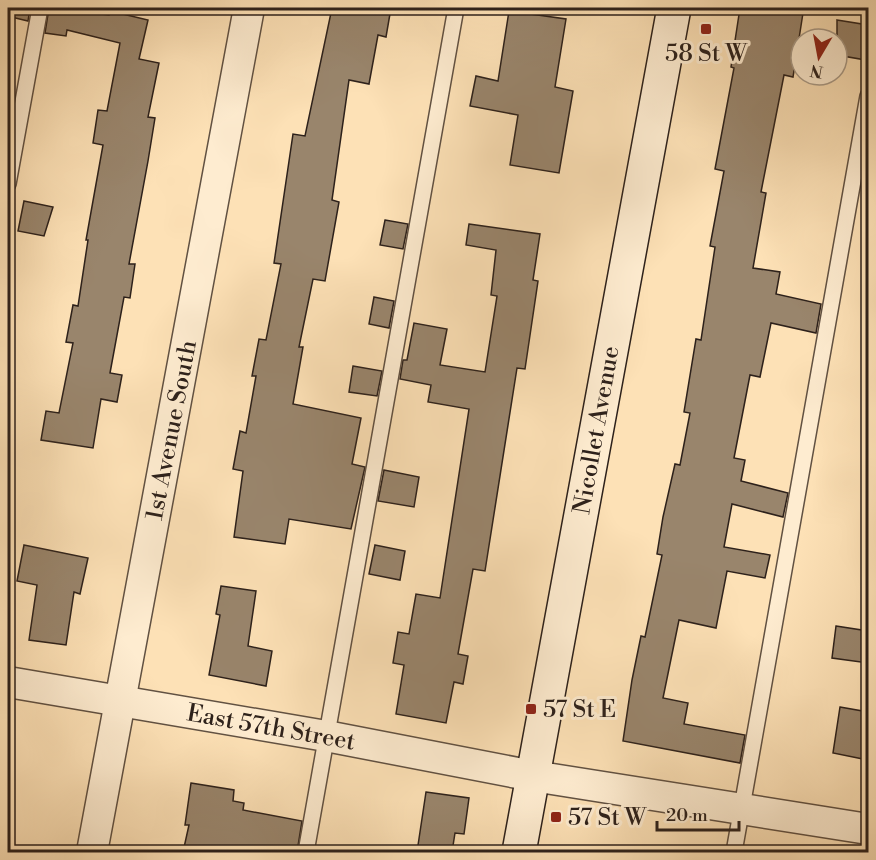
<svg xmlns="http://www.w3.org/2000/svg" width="876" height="860" viewBox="0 0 876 860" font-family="'Libre Bodoni',serif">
	<rect width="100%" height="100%" fill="#fde1b6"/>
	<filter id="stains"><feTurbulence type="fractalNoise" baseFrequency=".00333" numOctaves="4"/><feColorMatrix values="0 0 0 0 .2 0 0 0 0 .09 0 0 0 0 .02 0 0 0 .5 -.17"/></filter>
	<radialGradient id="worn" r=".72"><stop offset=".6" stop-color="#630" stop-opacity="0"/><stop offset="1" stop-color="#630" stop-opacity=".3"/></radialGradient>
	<g fill="#99856c" stroke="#2d211b" stroke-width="1.5">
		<path d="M13,8H30L28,21L11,17Z"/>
		<path d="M49,8L109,15L110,11L148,20L139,59L159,63L148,117L155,118L148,161L129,264H135L130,298L124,297L110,373L122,375L117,402L101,399L93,448L41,440L46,411L59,413L73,343L66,342L73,305L78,306L88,240H86L103,145L93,143L98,110L107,111L120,43L67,30L66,36L45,33Z"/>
		<path d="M332,8H391L386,37L378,35L369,84L349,80L332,200L339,202L325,281L313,279L299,347H303L293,404L361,418L352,464L365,467L351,529L289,519L285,544L234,537L243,471L233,469L240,431L246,433L256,376H252L259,339L266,340L281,264L274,263L293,134L305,136Z"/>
		<path d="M740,8H769L803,13L793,77L784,75L761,192L766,193L753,268L780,272L776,294L821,304L816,333L771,323L760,377L750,375L734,458L745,460L741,481L788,493L783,517L732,504L724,547L770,555L765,578L727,571L716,628L679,620L663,698L688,703L684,724L745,735L740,763L623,741L632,680L641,636L645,637L662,555L657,554L663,517L675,464L680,465L690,413L684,412L696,339L701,340L715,247L710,246L724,171L715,169L734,68L731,67Z"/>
		<path d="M509,11L566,19L555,87L573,91L559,173L510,165L518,115L470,106L476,76L498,81Z"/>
		<path d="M837,20L868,25L866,60L837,55Z"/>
		<path d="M24,201L53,207L44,236L18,231Z"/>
		<path d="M385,220L408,224L403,249L380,245Z"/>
		<path d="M469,224L540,234L533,280L538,281L525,369L517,368L485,571L473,569L458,654L468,656L463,684L454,682L446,723L396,714L404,665L393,663L398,632L409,634L416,594L440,598L469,409L428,402L431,385L400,379L403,360H407L414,323L447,329L440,365L485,372L497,296L491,295L496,250L466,245Z"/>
		<path d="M374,297L394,301L389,328L369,324Z"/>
		<path d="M353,366L382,371L377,396L349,392Z"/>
		<path d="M384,470L419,477L414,507L378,501Z"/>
		<path d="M24,545L88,558L80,594L74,592L66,645L29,640L37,585L17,581Z"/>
		<path d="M375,545L405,551L400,580L369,574Z"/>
		<path d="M221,586L256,591L248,646L272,651L266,686L209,675L220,615L216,614Z"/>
		<path d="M836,626L868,631V663L832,658Z"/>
		<path d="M840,707L868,712V760L833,753Z"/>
		<path d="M191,783L234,790L233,801L244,803L243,810L302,821L297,852H183L189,825H185Z"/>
		<path d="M426,792L469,798L464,834L455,833L452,852H417Z"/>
	</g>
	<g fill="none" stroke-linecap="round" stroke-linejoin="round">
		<defs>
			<g id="service">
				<path d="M8,184L40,8"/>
				<path d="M306,852L456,8"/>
				<path d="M734,852L868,96"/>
			</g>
			<g id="minor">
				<path d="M8,682L326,736L533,776L868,829"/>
				<path d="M92,852L249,8"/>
			</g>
			<path id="secondary" d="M519,852L674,8"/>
		</defs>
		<use href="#service" stroke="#615142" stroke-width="18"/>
		<use href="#minor" stroke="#615142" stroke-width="33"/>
		<use href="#secondary" stroke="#2d211b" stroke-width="36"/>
		<use href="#service" stroke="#feecd0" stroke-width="15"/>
		<use href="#minor" stroke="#feecd0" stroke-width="30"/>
		<use href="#secondary" stroke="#feecd0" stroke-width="33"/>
	</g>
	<g fill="#8f2418" stroke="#feecd0" stroke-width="2">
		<rect x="700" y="23" width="12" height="12" rx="3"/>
		<rect x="525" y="703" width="12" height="12" rx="3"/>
		<rect x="550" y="811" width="12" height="12" rx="3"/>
	</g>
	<g text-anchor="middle" stroke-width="6" stroke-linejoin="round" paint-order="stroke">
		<g font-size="24" fill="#2d211b" stroke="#feecd0" text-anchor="start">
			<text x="706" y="61" text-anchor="middle">58 St W</text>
			<text x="543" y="717">57 St E</text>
			<text x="568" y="825">57 St W</text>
		</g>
		<g font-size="24" fill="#2d211b" stroke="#feecd0">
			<text transform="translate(171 430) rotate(-79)" y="8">1st Avenue South</text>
			<text transform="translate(596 430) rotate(-80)" y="8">Nicollet Avenue</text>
			<text transform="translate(271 727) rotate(10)" y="8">East 57th Street</text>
		</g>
	</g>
	<rect width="876" height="860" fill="none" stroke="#fde1b6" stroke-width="30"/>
	<rect x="9" y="9" width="858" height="842" fill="none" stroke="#2d211b" stroke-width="3"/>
	<rect x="15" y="15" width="846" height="830" fill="none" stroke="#2d211b" stroke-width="1.5"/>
	<g transform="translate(819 57) rotate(190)"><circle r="28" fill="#feecd0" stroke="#aa9b88" stroke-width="1.5"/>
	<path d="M0-4.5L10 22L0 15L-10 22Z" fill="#8f2418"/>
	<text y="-9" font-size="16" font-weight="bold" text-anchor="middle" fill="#2d211b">N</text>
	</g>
	<path d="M657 821v9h82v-9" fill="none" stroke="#2d211b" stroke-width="3"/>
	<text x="666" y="821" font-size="18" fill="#2d211b" stroke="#feecd0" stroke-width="4.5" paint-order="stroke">20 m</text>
	<rect width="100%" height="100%" filter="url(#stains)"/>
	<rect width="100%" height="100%" fill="url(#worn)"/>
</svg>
